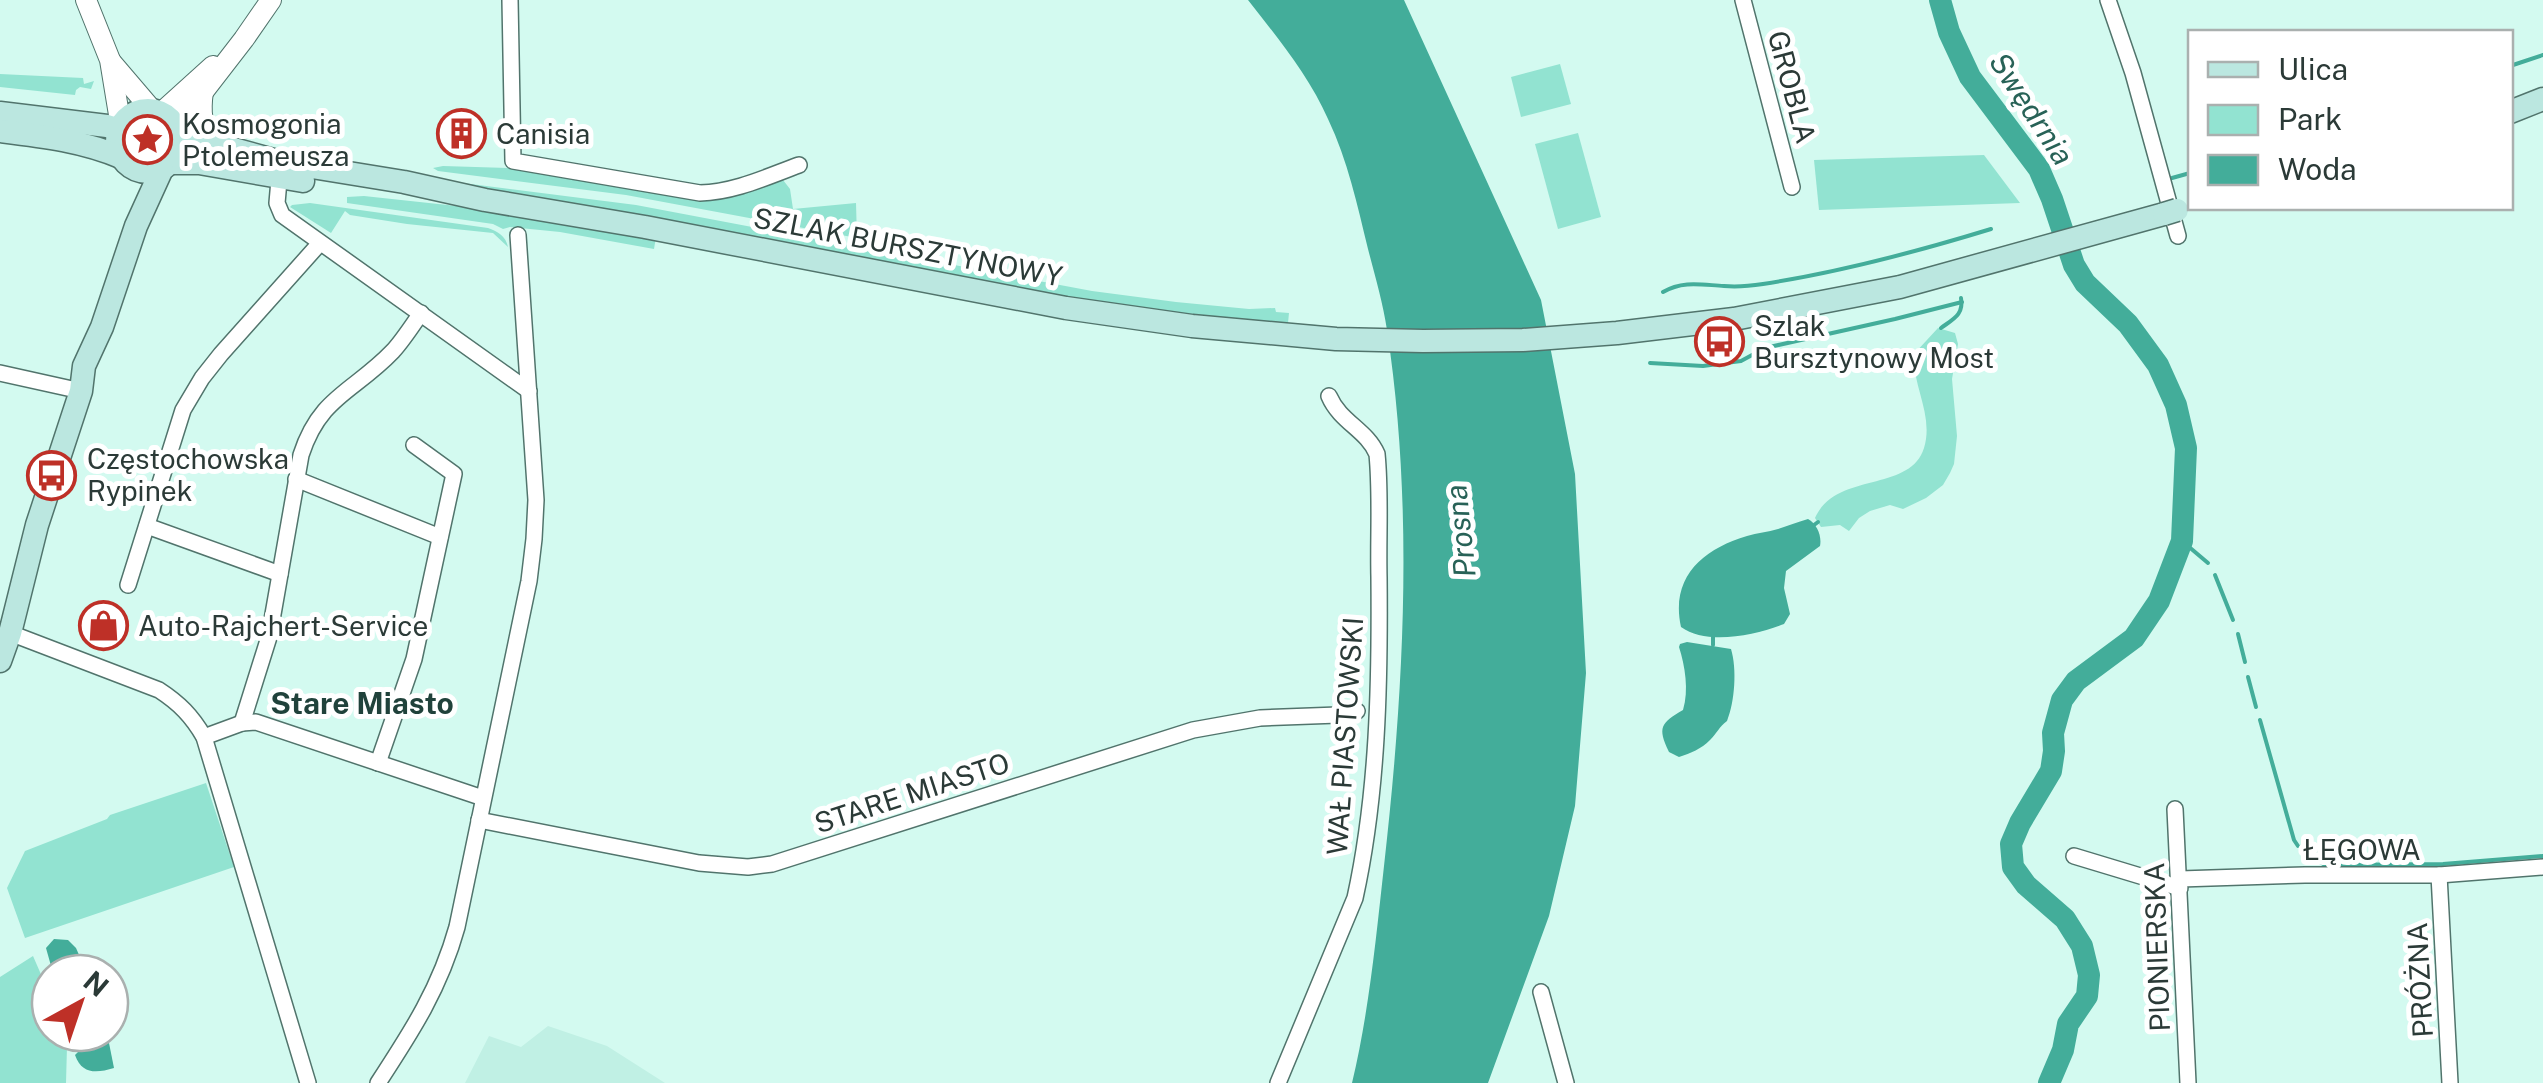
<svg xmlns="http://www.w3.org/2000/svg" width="2543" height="1083" viewBox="0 0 2543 1083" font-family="'Public Sans',sans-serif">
	<rect width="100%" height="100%" fill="#d3faf0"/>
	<path fill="#c0f0e4" d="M548,1026L607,1046L665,1083H465L489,1036L521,1047Z"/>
	<g fill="#92e3d1">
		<path d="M1560,64L1571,104L1521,117L1511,77Z"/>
		<path d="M0,74L83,78L84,84L94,81L91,89L80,87L76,90L75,95L0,87Z"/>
		<circle cx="148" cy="141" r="16"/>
		<path d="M1578,133L1601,217L1558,229L1535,144Z"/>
		<path d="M1984,155L2020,203L1819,210L1814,160Z"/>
		<path d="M443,166L508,168L594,178L696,200L783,180L790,189L793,209L856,203L857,238L626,195L438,171L433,168Z"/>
		<path d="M423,178L636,205L1092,291L1176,302L1249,309L1275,308L1276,312L1289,313L1288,323L1317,325V331L1182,319Z"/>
		<path d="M364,196L503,211L656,237L654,249L560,232L510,227L503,229L493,224L347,203V197Z"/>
		<path d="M310,203L488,228C497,231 506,236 508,247L493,233L407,224L350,215L345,211L331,233L290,207L292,205Z"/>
		<path d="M1938,328L1955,333L1958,344L1952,379L1957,436L1954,464L1950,473L1943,485L1926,498L1903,509L1890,505L1870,511L1859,518L1849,531L1840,525L1821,527L1815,518C1836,471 1910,493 1924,448C1934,415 1912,386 1914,354Z"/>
		<path d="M206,783L234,867L25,938L7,888L25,851L107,819L110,815Z"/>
		<path d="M33,956L50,995V1033H64L67,1046L66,1083H0V977Z"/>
	</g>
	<g fill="#43ad9a">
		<path d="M1248,0H1404L1541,300L1575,474L1586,673L1575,806L1549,916L1488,1083H1352C1369,1012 1376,938 1384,866C1404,689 1414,507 1387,330C1383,303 1375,276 1368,249C1357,204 1348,161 1328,119C1309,76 1277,37 1248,0Z"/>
		<path d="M1808,519C1817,524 1822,536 1820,546L1786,571L1784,588L1790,614L1784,624C1756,635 1707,646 1681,627C1670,577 1703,549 1747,536C1757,533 1768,532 1778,529C1788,526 1797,522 1808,519Z"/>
		<path d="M1687,642L1731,649C1737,669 1735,701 1727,721C1719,727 1717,733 1710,740C1701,749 1691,753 1679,757L1669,752C1657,727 1661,723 1683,710C1689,690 1685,666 1679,647L1680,644Z"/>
		<path d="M54,939L68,940L76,948L87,973H53L46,948Z"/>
		<path d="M109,1043L114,1068C97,1073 82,1075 75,1055L79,1051Z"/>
	</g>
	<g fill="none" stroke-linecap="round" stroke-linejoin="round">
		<g stroke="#43ad9a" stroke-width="4">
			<path d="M2510,66L2543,55"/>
			<path d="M2172,178L2190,173"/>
			<path d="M1663,292C1683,280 1703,285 1724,286C1736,287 1750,286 1763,284C1841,272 1916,252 1991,229"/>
			<path d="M1941,328C1953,319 1964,315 1961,298"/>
			<path d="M1650,363L1703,366L1741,361L1765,348L1895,319L1962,302"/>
			<path d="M1814,525L1818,522"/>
			<path d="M2182,541L2208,563"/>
			<path d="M2215,575L2233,620"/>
			<path d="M2238,634L2245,662"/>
			<path d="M1713,645V636"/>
			<path d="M2248,677L2256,707"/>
			<path d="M2260,720L2294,840L2298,846"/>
			<path d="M2313,846L2319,850L2320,862L2325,865L2443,864L2543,856"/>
		</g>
		<path stroke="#43ad9a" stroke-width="22" d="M1940,0L1949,32L1970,77L2039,169L2052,199L2074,265L2085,283L2128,324L2158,365L2176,405L2186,448L2182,541L2159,601L2134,638L2076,681L2062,700L2053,733L2054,751L2051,771L2020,823L2011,844L2013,867L2026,885L2065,919L2082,946L2089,975L2087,996L2068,1024L2063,1050L2049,1083"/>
		<defs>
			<g id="minor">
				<path d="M510,0L513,161L700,193C735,192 766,177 799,165"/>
				<path d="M1743,0L1792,187"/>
				<path d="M2108,0L2133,73L2178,236"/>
				<path d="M280,169L277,203L282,215L529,391"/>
				<path d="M0,373L81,391"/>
				<path d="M296,479L440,537"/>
				<path d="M147,526L280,574"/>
				<path d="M128,585L183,410L202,378L221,354L320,243"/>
				<path d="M10,633L159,690C179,703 192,716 204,737L308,1083"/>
				<path d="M242,723L269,637L301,455C320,396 354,392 393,351C403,340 412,326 421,313"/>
				<path d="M204,737L242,723L256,722L483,798"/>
				<path d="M378,763L414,659L454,474L414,445"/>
				<path d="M2175,809L2188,1083"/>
				<path d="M479,820L699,863L748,867L772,864L1193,730L1260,718L1338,715L1357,711"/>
				<path d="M2074,856L2180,888"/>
				<path d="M2439,875L2450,1083"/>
				<path d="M2180,879L2305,875H2439L2543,867"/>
				<path d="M1541,992L1566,1083"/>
				<path d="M378,1083C412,1031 440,988 457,927L529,581L534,539L536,500L518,235"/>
				<path d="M1278,1083L1355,898C1378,793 1380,683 1379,577C1378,536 1381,495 1377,454C1367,430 1340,422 1329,396"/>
			</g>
			<g id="tertiary">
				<path d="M86,0L110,60L121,127"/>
				<path d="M111,62L152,110"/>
				<path d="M203,91C200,113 201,126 215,143"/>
				<path d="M161,113L213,66"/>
				<path d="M176,127L244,39L271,0"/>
			</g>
			<g id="secondary">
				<circle cx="148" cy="141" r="31"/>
				<path d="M2510,112L2543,99"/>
				<path d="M0,113L107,126L120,130"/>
				<path d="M0,131C41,136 84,141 123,158"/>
				<path d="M179,134L281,162L404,182L485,200L645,227L1066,308L1192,326L1336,339L1423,341L1523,340L1617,333L1734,319L1900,287L2164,214"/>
				<path d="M170,163H199L303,181"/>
				<path d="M0,661L10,633L37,525L81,391L84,366L102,327L136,226L162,169"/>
			</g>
		</defs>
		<use href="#minor" stroke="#51746c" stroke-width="18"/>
		<use href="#tertiary" stroke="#51746c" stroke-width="22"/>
		<use href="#secondary" stroke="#51746c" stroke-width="25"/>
		<use href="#minor" stroke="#fff" stroke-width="15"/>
		<use href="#tertiary" stroke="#fff" stroke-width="20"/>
		<use href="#secondary" stroke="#bbe7e0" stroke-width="22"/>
		<defs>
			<path id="secondary-bridge" d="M2164,214L2177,210"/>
		</defs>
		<use href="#secondary-bridge" stroke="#51746c" stroke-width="25" stroke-linecap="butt"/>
		<use href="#secondary-bridge" stroke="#bbe7e0" stroke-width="22"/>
	</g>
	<defs>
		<symbol id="building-ring" viewBox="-11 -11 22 22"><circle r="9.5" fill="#fff" stroke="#be3027" stroke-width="1.5"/><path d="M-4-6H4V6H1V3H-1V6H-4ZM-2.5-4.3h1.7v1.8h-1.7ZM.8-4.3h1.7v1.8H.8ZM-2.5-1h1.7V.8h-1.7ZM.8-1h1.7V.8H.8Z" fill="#be3027"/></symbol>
		<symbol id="sight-ring" viewBox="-11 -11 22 22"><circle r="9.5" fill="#fff" stroke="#be3027" stroke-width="1.5"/><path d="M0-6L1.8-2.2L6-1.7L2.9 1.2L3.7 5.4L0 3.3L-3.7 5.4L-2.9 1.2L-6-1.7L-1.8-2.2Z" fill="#be3027"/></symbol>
		<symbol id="bus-ring" viewBox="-11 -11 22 22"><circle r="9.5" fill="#fff" stroke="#be3027" stroke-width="1.5"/><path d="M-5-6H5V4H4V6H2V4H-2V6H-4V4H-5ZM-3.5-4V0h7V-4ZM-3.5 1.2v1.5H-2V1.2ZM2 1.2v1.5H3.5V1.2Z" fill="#be3027"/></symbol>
		<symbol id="shop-ring" viewBox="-11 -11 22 22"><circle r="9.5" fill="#fff" stroke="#be3027" stroke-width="1.5"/><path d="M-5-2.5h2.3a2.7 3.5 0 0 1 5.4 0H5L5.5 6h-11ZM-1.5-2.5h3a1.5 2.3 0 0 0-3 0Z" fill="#be3027"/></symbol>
	</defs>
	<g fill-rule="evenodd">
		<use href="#building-ring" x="434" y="106" width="55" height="55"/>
		<use href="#sight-ring" x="120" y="112" width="55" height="55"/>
		<use href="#bus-ring" x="1692" y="314" width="55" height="55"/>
		<use href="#bus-ring" x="24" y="448" width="55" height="55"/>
		<use href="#shop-ring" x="76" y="598" width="55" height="55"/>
	</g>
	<g text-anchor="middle" stroke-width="10" stroke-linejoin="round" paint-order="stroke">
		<g font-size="28" fill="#2b3a37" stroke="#fff">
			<text transform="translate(1792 87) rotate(75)" y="10">GROBLA</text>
			<text transform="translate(908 247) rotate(11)" y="10">SZLAK BURSZTYNOWY</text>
			<text transform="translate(1345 736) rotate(-86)" y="10">WAŁ PIASTOWSKI</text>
			<text transform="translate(912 793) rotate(-18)" y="10">STARE MIASTO</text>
			<text x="2362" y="860">ŁĘGOWA</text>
			<text transform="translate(2157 947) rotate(-92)" y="10">PIONIERSKA</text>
			<text transform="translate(2420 980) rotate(-93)" y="10">PRÓŻNA</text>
		</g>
		<g font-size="28" fill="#2b3a37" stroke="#fff" text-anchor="start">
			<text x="182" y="134">Kosmogonia<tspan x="182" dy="32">Ptolemeusza</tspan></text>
			<text x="496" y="144">Canisia</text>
			<text x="1754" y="336">Szlak<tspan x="1754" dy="32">Bursztynowy Most</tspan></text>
			<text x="87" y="469">Częstochowska<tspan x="87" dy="32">Rypinek</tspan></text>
			<text x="138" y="636">Auto-Rajchert-Service</text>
		</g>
		<g font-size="30" font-style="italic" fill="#286257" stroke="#fff">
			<text transform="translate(2031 109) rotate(57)" y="10">Swędrnia</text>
			<text transform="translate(1461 531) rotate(-96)" y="10">Prosna</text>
		</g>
		<g font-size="30" font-weight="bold" fill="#20423b" stroke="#fff">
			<text x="362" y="714">Stare Miasto</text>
		</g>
	</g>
	<rect x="2188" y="30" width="325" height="180" fill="#ffffff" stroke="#aab0af" stroke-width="2.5"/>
	<rect x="2208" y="62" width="50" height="15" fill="#bbe7e0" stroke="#aab0af" stroke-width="2.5"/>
	<text x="2278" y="80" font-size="30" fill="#2b3a37">Ulica</text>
	<rect x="2208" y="105" width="50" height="30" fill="#92e3d1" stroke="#aab0af" stroke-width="2.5"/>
	<text x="2278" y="130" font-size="30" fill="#2b3a37">Park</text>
	<rect x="2208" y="155" width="50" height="30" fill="#43ad9a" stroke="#aab0af" stroke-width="2.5"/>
	<text x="2278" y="180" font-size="30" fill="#2b3a37">Woda</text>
	<g transform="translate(80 1003) rotate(40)"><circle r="48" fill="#ffffff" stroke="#aab0af" stroke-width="2.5"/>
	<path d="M0-8L18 38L0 25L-18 38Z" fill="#be3027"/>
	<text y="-15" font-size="28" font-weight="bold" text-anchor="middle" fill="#2b3a37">N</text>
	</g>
</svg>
